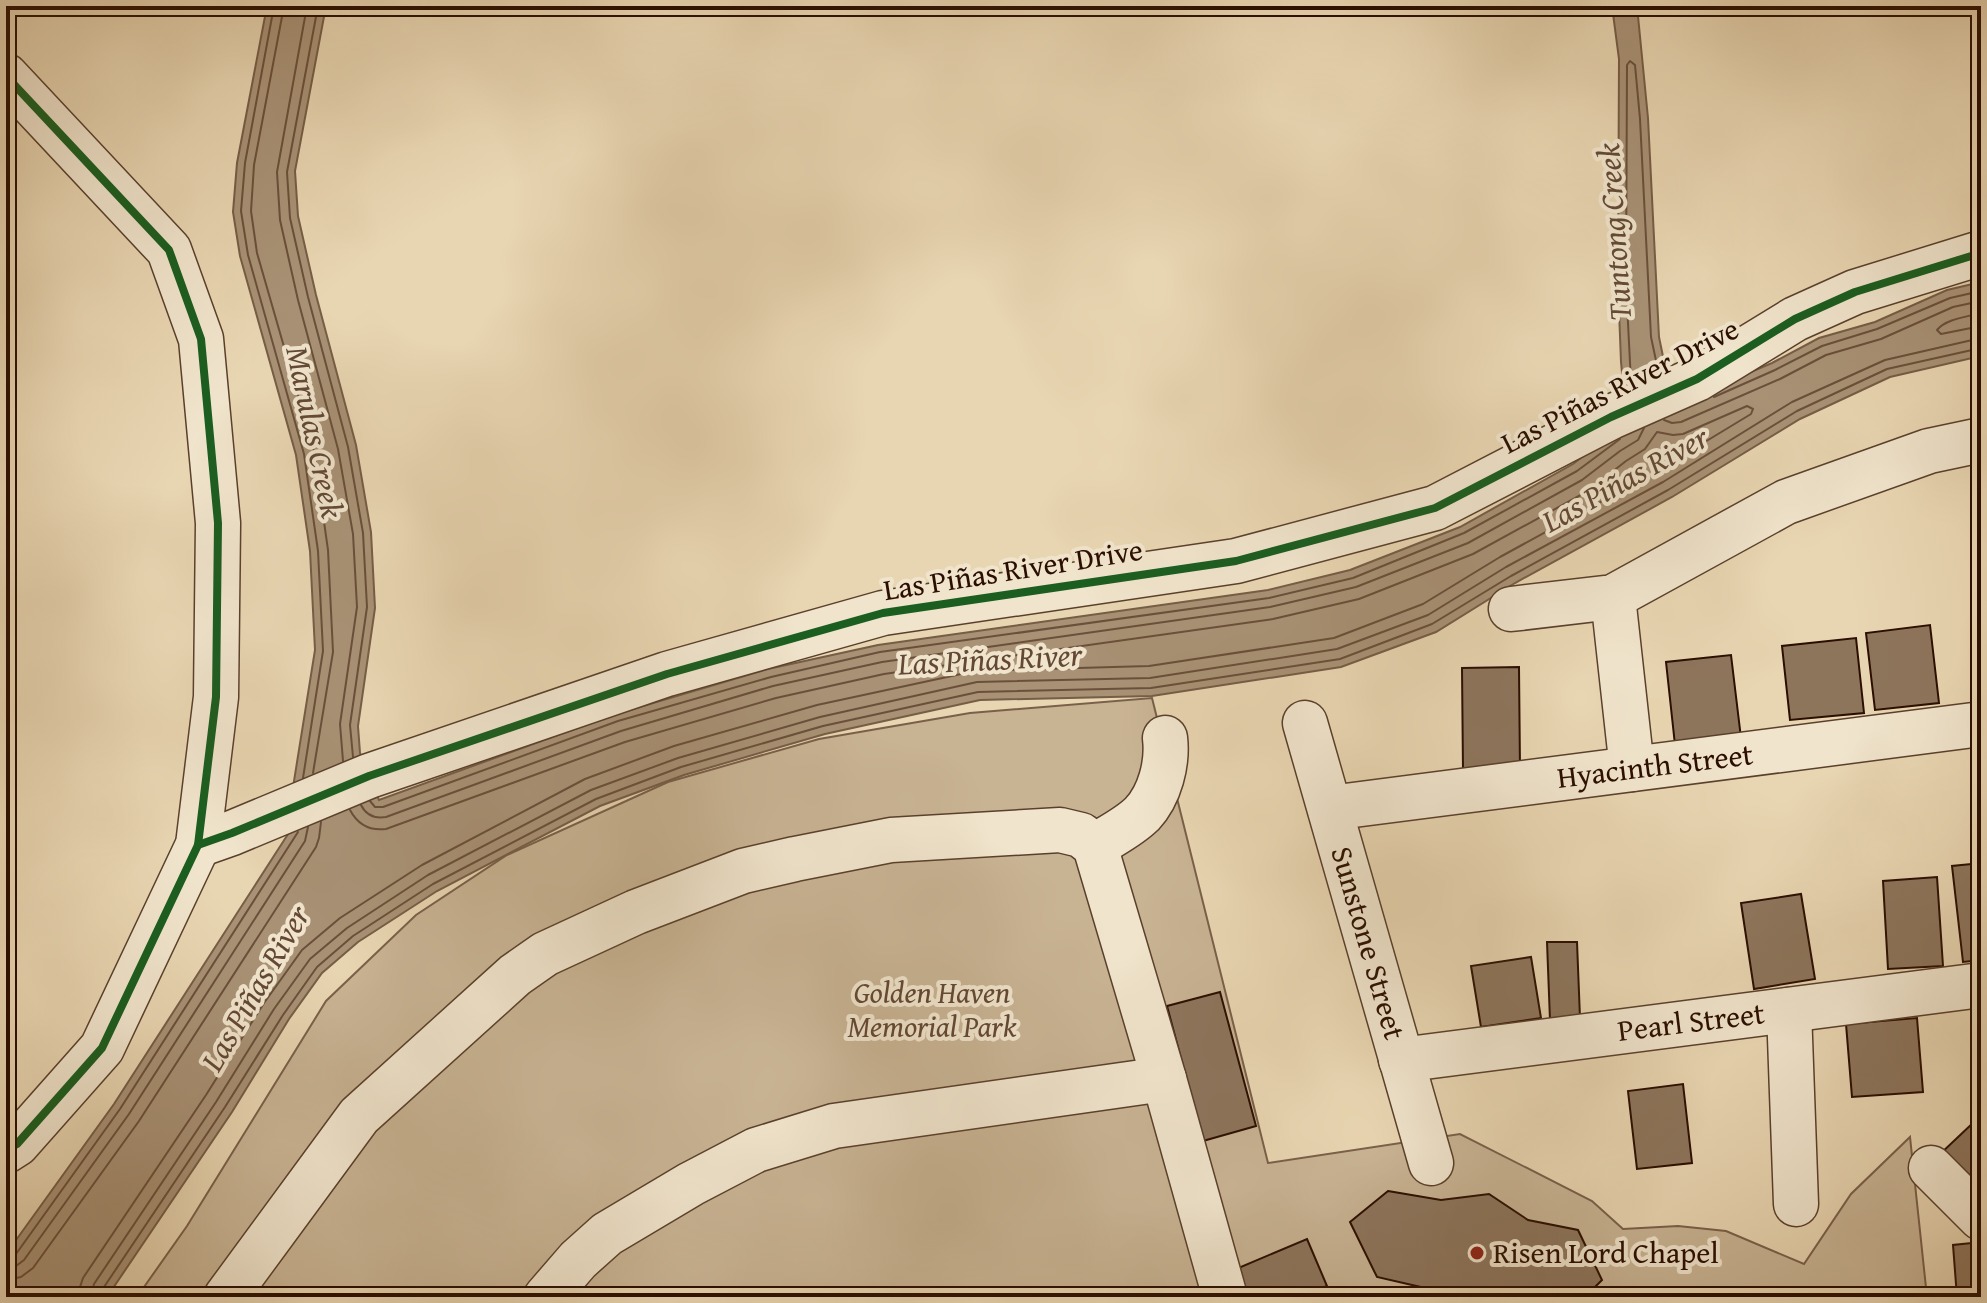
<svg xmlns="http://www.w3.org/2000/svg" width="1987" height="1303" viewBox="0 0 1987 1303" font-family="'Gentium Book Plus',serif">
	<rect width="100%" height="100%" fill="#e8d5b1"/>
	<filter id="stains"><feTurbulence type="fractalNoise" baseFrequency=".0025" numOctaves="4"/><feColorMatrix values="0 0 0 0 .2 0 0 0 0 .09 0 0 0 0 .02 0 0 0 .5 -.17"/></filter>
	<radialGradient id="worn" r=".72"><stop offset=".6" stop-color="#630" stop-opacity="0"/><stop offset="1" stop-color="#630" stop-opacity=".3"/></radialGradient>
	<path fill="#c8b393" stroke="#7a604a" stroke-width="2" d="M1152,698L1268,1163L1460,1134L1592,1201L1623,1229L1678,1226L1726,1231L1804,1264L1851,1194L1910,1137L1927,1297H137L187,1226L326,1001L416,915L507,855L668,782L819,739L970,713Z"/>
	<path fill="#a89175" stroke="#765d46" stroke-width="2" d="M267,6H326L295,171L298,216L316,295L356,445L371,532L375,608L358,726L360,753L379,800L616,714L768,669L878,645L1268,590L1350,570L1460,527L1573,464L1610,436L1627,426L1621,362L1618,284L1619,59L1612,6H1637L1648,118L1659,337L1673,405L1772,363L1819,338L1875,322L1947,290L1981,282V356L1890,377L1800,419L1672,497L1515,583L1436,632L1341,667L1152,696L980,700L825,734L684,775L600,806L437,891L358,942L322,973L289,1019L232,1112L107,1297H6V1254L114,1104L290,831L294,781L315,650L310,551L296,455L240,256L233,212L237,163Z"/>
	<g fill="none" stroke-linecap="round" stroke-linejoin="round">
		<g stroke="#6a503a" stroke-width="2">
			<path d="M274,6L245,163L241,211L248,255L304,454L318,551L323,651L303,778"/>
			<path d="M284,6L254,165L251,211L257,253L314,451L328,550L333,652L313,773"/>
			<path d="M307,6L277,172L280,220L298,300L338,449L353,534L357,607L340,724L343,761"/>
			<path d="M318,6L287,172L290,218L308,297L348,447L363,533L367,607L350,725L353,757"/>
			<path d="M1981,313C1966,317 1946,319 1937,330L1941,334L1981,326"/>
			<path d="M1631,382L1626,284L1627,65L1630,61L1635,65L1640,119L1651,337L1658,370"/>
			<path d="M1714,397L1775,370L1822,346L1877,329L1950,298L1981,291"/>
			<path d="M1664,420L1672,423L1681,422L1780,379L1826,355L1881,339L1953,307L1981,301"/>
			<path d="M370,801L375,807H383L618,721L771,677L880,652L1269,598L1353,578L1464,533L1577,471L1620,439"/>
			<path d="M361,805C366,815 374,819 386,817L621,731L773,686L882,662L1270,607L1356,587L1468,543L1582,480L1620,451L1638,440L1644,428"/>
			<path d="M6,1258L11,1257L16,1254L120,1109L298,832"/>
			<path d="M6,1268L16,1266L24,1260L129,1114L305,841L308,827"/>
			<path d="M6,1280L21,1277L33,1268L139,1121L316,847L319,838L321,822"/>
			<path d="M79,1297L80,1287L83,1278L206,1095L264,1003L302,950L340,918L422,865L585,779L674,746L817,705L975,671L1149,666L1334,638L1423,604L1500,557L1657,471L1751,414L1753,409L1747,406L1683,434L1673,435L1657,432L1645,449L1626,461L1588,491L1473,554L1359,599L1273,619L884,674L776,698L625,742L386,829C370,831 358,825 350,810"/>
			<path d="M91,1297L94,1284L216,1102L274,1009L310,959L347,928L428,875L591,790L678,758L820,717L977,682L1150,678L1337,649L1428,615L1506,567L1663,482L1792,402L1885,360L1981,338"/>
			<path d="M101,1297L102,1290L225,1107L283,1015L317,967L353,936L433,884L596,799L681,767L823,726L978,692L1151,688L1340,659L1432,624L1511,576L1668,490L1797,411L1887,369L1981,348"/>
		</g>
	</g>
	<g fill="#8d755c" stroke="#2b0e00" stroke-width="2">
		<path d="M1930,625L1939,703L1875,710L1866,633Z"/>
		<path d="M1856,638L1864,713L1790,720L1782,646Z"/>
		<path d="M1731,655L1741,738L1675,745L1666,662Z"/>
		<path d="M1519,667L1520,770L1463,771L1462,668Z"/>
		<path d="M1981,863V960L1963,962L1952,866Z"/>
		<path d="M1937,877L1943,966L1888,969L1883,881Z"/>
		<path d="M1801,894L1815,979L1754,989L1741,903Z"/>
		<path d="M1547,942H1577L1580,1018L1550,1020Z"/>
		<path d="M1531,957L1541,1018L1481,1027L1471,966Z"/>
		<path d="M1220,992L1256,1126L1203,1141L1167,1006Z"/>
		<path d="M1917,1018L1923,1092L1852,1097L1846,1024Z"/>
		<path d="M1683,1084L1692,1163L1637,1169L1628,1091Z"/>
		<path d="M1974,1122L1981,1130V1201L1939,1155Z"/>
		<path d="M1388,1191L1441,1200L1489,1194L1528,1220L1578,1230L1602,1280L1585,1297H1437L1425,1288L1377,1277L1350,1222Z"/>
		<path d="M1307,1239L1327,1286L1300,1297H1248L1236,1269Z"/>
		<path d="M1981,1242V1297H1957L1953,1245Z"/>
	</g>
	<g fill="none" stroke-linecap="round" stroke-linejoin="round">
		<defs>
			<g id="minor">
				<path d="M6,76L169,250L201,339L218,523L216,697L198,845L102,1048L17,1144L6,1151"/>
				<path d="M1613,597L1632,769"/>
				<path d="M1511,609L1613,597L1786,502L1929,451L1981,440"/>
				<path d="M1305,723L1431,1163"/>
				<path d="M1330,808L1981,724"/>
				<path d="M198,845L232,833L369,776L667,674L883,613L1236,561L1435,508L1611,417L1697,379L1795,319L1855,292L1981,253"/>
				<path d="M1095,846C1110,836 1129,827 1142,814C1160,795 1168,763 1165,738"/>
				<path d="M1789,1010L1796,1204"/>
				<path d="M1401,1060L1981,985"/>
				<path d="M1931,1168L1981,1218"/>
				<path d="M226,1297L359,1116L515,975L545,954L636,912L743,871L795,859L891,840L1060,830L1081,835L1095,846L1164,1079L1225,1297"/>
				<path d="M546,1297L578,1260L607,1234L691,1184L756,1150L834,1126L1164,1079"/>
			</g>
		</defs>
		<use href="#minor" stroke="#5a402c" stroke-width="47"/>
		<use href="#minor" stroke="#f0e4cc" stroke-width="44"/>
		<defs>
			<g id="cycleway">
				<path d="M6,76L169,250L201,339L218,523L216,697L198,845L102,1048L17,1144L6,1151"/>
				<path d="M198,845L232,833L369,776L667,674L883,613L1236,561L1435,508L1611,417L1697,379L1795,319L1855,292L1981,253"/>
			</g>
		</defs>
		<use href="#cycleway" stroke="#f0e4cc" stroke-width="13"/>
		<use href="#cycleway" stroke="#1b5e20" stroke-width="8"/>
	</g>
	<circle fill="#8f2418" stroke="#f0e4cc" stroke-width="3" cx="1477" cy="1253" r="8"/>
	<g text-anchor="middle" stroke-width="8" stroke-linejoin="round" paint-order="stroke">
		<g font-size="30" fill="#2b0e00" stroke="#f0e4cc">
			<text transform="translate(1620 386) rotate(-27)" y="10">Las Piñas River Drive</text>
			<text transform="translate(1013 570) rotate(-9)" y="10">Las Piñas River Drive</text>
			<text transform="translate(1655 766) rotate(-7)" y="10">Hyacinth Street</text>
			<text transform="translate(1368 943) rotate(74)" y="10">Sunstone Street</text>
			<text transform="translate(1691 1022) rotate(-7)" y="10">Pearl Street</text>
		</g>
		<g font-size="30" font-style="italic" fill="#624833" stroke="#f0e4cc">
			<text x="932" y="1003">Golden Haven<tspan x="932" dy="34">Memorial Park</tspan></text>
		</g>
		<g font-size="30" fill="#2b0e00" stroke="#f0e4cc" text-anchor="start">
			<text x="1493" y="1263">Risen Lord Chapel</text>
		</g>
		<g font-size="32" font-style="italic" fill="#634935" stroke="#f0e4cc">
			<text transform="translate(1614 232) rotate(-94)" y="11">Tuntong Creek</text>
			<text transform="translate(315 432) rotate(78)" y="11">Marulas Creek</text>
			<text transform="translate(1625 479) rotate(-29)" y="11">Las Piñas River</text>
			<text transform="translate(990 659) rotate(-3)" y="11">Las Piñas River</text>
			<text transform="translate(255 988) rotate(-60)" y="11">Las Piñas River</text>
		</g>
	</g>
	<rect width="1987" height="1303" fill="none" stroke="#e8d5b1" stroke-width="32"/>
	<rect x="8" y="8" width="1971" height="1287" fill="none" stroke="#2b0e00" stroke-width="4"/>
	<rect x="16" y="16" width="1955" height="1271" fill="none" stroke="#2b0e00" stroke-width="2"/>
	<rect width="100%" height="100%" filter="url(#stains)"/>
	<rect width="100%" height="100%" fill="url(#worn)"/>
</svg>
